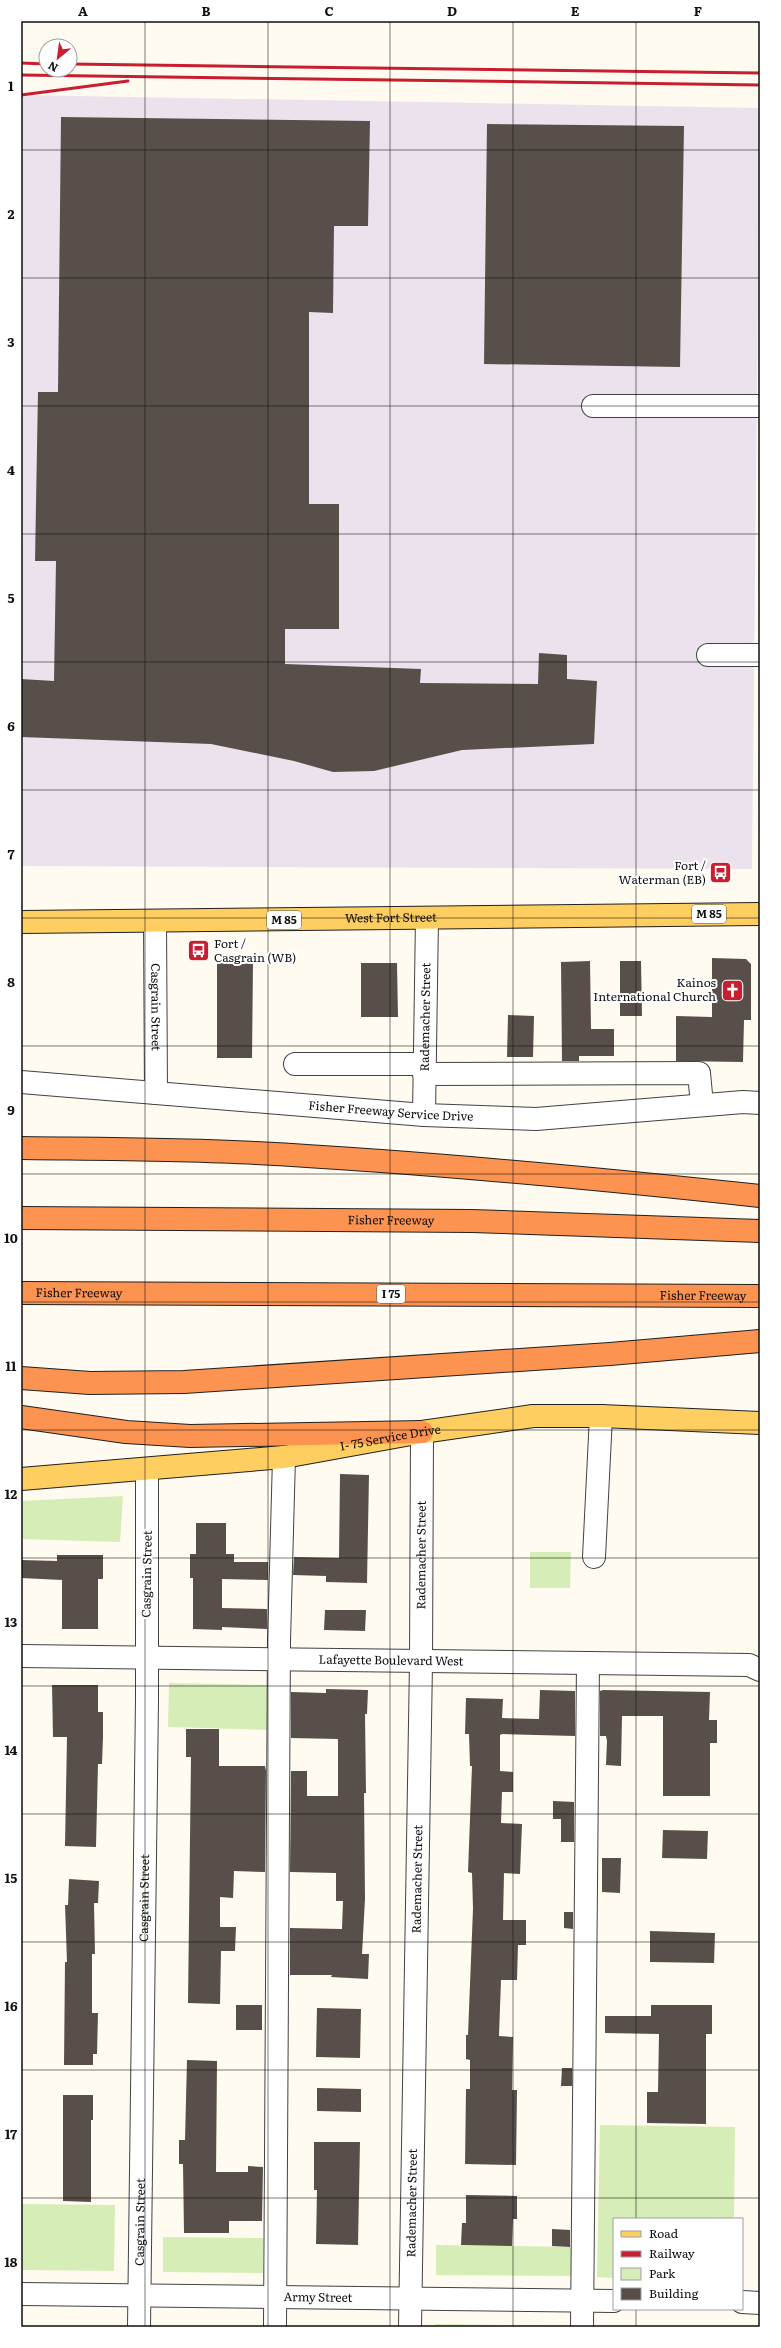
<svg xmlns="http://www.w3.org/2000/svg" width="781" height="2348" viewBox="0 0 781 2348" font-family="Literata,serif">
	<rect width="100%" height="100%" fill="#fffbf0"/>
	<path fill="#ece2ee" d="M21,95L760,108L752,869L21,866Z"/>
	<g fill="#d6edb7">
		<path d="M123,1496L120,1542L21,1539V1501Z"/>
		<path d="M530,1552H571L570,1588H530Z"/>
		<path d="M169,1683L270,1685L269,1730L168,1727Z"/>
		<path d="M600,2125L735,2127L734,2219H614V2278L597,2277Z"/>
		<path d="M21,2204L115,2205L114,2271L21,2270Z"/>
		<path d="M163,2237L263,2238V2273L163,2272Z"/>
		<path d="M436,2245L579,2247V2276L436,2275Z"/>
		<path d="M435,2324L578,2326L435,2327Z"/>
	</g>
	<g fill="#584f4a">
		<path d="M61,117L370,121L368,226H334L333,313L309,312V504H339V629H285V664L421,669L420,683L538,684L539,653L567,655V679L597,681L594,744L462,750L374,771L333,772L294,761L211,744L21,737V679L54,681L56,561H35L38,392H58Z"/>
		<path d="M487,124L684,126L680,367L484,364Z"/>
		<path d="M712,958L746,959L751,964V1020H744L743,1062L676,1061V1016L712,1017Z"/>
		<path d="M217,961L253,962L252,1058H217Z"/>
		<path d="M590,961L591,1029H614V1056H579V1061H562L561,962Z"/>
		<path d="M620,961H641L642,1016H620Z"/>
		<path d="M361,963H397L398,1017H361Z"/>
		<path d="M508,1015L534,1016L533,1057H507Z"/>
		<path d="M340,1474L369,1475L367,1583L326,1582V1576L293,1575L294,1557L339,1558Z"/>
		<path d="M196,1523H226V1554H234V1562H268V1580L222,1579V1608L267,1609V1629L222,1627V1630L193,1629V1578H190V1554H196Z"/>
		<path d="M57,1555H103V1579H98V1629H62V1580L21,1578V1560L57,1561Z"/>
		<path d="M325,1610H366L365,1631L324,1630Z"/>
		<path d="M52,1685H98V1712H103V1737L102,1764H98L96,1847L65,1846L67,1737H53Z"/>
		<path d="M326,1689L368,1690L367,1714H365L366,1793H364L365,1899L362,1954H369L368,1979L331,1977L332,1975H290V1928L342,1929L343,1901H336V1873L290,1872L291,1771H307V1796H338V1739L291,1738V1692L326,1693Z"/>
		<path d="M540,1690L575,1691V1736L502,1734L500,1735V1771L513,1772V1792H502L501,1823L522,1824L520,1874L504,1873L503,1920H526V1945H518L517,1980H501L499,2036L513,2037L512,2090H517L516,2165L465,2164L466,2089H470V2060L466,2059V2035H468L473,1909L472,1873L468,1872L472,1766H470L469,1734H465L466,1698L503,1699L502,1718L539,1719Z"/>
		<path d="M603,1690L710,1692L709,1720H717V1743H710V1796H663V1716H622L621,1766L606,1765L607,1741L606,1736H600V1691Z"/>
		<path d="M186,1729H219V1766H265L266,1771L265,1872L234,1871L233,1898L220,1897V1927H236L235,1951H221L220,2004L188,2003L191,1757H186Z"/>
		<path d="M553,1801L574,1802V1842H561V1819H553Z"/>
		<path d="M663,1830L708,1831L707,1859L662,1858Z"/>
		<path d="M602,1858H621L620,1893L602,1892Z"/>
		<path d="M69,1879L99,1881L98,1903H94L95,1954H92V2013H98L97,2054H93V2065H64L65,1962H67L65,1905H68Z"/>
		<path d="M564,1912H573V1929L564,1928Z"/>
		<path d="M650,1931L715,1933L714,1963L650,1962Z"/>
		<rect x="236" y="2005" width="26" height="25"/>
		<path d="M651,2005H712V2034H706V2124L647,2123V2092H658L659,2034L605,2033V2016H651Z"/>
		<path d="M317,2008L361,2009L360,2058L316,2057Z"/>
		<path d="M187,2060L217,2061L216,2172H248V2166L263,2167L262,2221H229V2233H184L183,2164H179V2140H185Z"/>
		<path d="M562,2068H572V2086H561Z"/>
		<path d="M317,2088L361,2089V2112L317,2111Z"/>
		<path d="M63,2095H93V2120H91V2202L63,2201Z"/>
		<path d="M314,2142H360L358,2245L316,2244L317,2190H314Z"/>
		<path d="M466,2195L517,2196V2219H513L512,2246L461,2245L462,2223H466Z"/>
		<path d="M552,2229L570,2230V2247L552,2246Z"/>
	</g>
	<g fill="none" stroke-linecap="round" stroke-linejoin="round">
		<defs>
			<g id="minor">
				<path d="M593,406H760"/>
				<path d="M708,655H760"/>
				<path id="s1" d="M155,921L156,1093"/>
				<path d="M295,1064H424"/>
				<path d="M424,1074L699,1073L702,1105"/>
				<path id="s2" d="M21,1082L424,1115L536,1119L743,1102L760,1103"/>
				<path id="s3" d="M424,1115L427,918"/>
				<path d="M594,1557L601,1416"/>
				<path id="s4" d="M21,1656L749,1665L760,1670"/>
				<path id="s5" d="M21,2294L614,2301"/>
				<path d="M742,2302L760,2303"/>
				<path id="s6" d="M139,2327L147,1699V1469"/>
				<path d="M275,2327L279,1641L284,1457"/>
				<path id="s7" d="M410,2327L421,1663L422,1432"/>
				<path d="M582,2327L588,1663"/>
			</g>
			<g id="major">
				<path id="s8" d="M21,922L760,914"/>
				<path id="s9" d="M21,1479L284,1457L422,1432L533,1416H601L760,1423"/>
			</g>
			<g id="highway">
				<path d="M21,1148C99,1149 178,1149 256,1153C424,1162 592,1178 760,1196"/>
				<path id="s10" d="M21,1218L472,1221L760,1231"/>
				<path id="s11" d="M21,1293L760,1296"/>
				<path d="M21,1378L90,1383L184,1382L610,1354L760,1341"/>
				<path d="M21,1417L126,1432L190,1436L422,1432"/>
			</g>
		</defs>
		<use href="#minor" stroke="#424242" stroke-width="24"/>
		<use href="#major" stroke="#202020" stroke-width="24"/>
		<use href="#highway" stroke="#202020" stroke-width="24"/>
		<use href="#minor" stroke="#fff" stroke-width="22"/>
		<use href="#major" stroke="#ffce60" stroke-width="22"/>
		<use href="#highway" stroke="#fd9350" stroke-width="22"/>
		<g stroke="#c91d30" stroke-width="3">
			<path d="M21,63L46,64"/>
			<path d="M70,64L760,73"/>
			<path d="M21,75L760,85"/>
			<path d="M21,95L128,81"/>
		</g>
	</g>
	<path fill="none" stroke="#0f0f0f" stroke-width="1" stroke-opacity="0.55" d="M145,21V2327M268,21V2327M390,21V2327M513,21V2327M636,21V2219M21,150H760M21,278H760M21,406H760M21,534H760M21,662H760M21,790H760M21,918H760M21,1046H760M21,1174H760M21,1302H760M21,1430H760M21,1558H760M21,1686H760M21,1814H760M21,1942H760M21,2070H760M21,2198H760M636,2309V2327"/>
	<defs>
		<symbol id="bus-square" viewBox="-11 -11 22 22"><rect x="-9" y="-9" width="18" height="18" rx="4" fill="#c91d30" stroke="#fff"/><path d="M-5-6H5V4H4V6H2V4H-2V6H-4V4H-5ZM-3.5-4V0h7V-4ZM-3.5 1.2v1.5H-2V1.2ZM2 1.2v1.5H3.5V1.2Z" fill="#fff"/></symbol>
		<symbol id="church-square" viewBox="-11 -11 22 22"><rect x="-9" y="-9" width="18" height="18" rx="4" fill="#c91d30" stroke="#fff"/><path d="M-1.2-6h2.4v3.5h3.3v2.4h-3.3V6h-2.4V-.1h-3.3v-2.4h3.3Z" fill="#fff"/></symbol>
	</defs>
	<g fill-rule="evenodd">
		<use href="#bus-square" x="708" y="860" width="25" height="25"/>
		<use href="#bus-square" x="186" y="938" width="25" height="25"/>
		<use href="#church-square" x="720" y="978" width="25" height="25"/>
	</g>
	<g text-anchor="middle" stroke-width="4" stroke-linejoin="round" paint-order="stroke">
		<g fill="#fff" stroke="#575757" stroke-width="1">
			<rect x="692" y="905" width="34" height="18" rx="3"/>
			<rect x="267" y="911" width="34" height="18" rx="3"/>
			<rect x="377" y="1285" width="28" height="18" rx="3"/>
		</g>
		<g font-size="11" font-weight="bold" fill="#0f0f0f">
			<text x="709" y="918">M 85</text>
			<text x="284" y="924">M 85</text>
			<text x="391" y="1298">I 75</text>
		</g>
		<g font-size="12" fill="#0f0f0f" stroke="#fff" text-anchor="end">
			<text x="706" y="870">Fort /<tspan x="706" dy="14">Waterman (EB)</tspan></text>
			<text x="214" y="948" text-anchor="start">Fort /<tspan x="214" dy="14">Casgrain (WB)</tspan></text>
			<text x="716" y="987">Kainos<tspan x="716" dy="14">International Church</tspan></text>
		</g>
		<g font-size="12" fill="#0f0f0f" stroke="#fff">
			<text dy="4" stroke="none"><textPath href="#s8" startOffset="370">West Fort Street</textPath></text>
			<text dy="4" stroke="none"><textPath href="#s1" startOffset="86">Casgrain Street</textPath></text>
			<text dy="4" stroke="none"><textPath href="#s3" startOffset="98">Rademacher Street</textPath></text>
			<text dy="4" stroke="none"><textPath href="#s2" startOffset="371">Fisher Freeway Service Drive</textPath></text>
			<text dy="4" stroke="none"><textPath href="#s10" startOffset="370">Fisher Freeway</textPath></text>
			<text dy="4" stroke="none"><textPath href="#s11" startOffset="58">Fisher Freeway</textPath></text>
			<text dy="4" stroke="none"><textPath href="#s11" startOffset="682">Fisher Freeway</textPath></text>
			<text dy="4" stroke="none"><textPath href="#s9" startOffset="372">I- 75 Service Drive</textPath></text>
			<text dy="4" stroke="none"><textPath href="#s7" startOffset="772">Rademacher Street</textPath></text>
			<text transform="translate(147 1574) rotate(-89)" y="4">Casgrain Street</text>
			<text dy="4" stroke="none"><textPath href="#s4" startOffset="370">Lafayette Boulevard West</textPath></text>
			<text dy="4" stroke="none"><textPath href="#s7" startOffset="448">Rademacher Street</textPath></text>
			<text dy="4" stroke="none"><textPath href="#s6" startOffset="429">Casgrain Street</textPath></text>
			<text dy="4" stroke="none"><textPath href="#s7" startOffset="124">Rademacher Street</textPath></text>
			<text dy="4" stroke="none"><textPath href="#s6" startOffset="105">Casgrain Street</textPath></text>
			<text dy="4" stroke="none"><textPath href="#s5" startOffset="297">Army Street</textPath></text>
		</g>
	</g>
	<rect width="781" height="2348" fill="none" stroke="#ffffff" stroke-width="44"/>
	<rect x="613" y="2218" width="130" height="92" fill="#ffffff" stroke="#9f9f9f"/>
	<rect x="621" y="2231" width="20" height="6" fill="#ffce60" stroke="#9f9f9f"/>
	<text x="649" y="2238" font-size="12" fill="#0f0f0f">Road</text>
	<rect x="621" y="2251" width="20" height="6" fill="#c91d30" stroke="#9f9f9f"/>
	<text x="649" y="2258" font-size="12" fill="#0f0f0f">Railway</text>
	<rect x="621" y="2268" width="20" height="12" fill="#d6edb7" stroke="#9f9f9f"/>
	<text x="649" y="2278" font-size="12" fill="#0f0f0f">Park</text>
	<rect x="621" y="2288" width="20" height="12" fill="#584f4a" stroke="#9f9f9f"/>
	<text x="649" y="2298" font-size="12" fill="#0f0f0f">Building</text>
	<g transform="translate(58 58) rotate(209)"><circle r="19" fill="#ffffff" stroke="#9f9f9f"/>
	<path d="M0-3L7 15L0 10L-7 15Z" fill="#c91d30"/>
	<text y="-6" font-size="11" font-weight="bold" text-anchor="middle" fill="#0f0f0f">N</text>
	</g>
	<rect x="22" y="22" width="737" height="2304" fill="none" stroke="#0f0f0f" stroke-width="1.5"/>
	<g font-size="13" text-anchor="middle" font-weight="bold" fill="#0f0f0f">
		<text x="83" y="16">A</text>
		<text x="206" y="16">B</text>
		<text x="329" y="16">C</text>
		<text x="452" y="16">D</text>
		<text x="575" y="16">E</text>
		<text x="698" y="16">F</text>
		<text x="11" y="91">1</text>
		<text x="11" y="219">2</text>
		<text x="11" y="347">3</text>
		<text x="11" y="475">4</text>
		<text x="11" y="603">5</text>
		<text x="11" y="731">6</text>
		<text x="11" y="859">7</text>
		<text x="11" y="987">8</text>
		<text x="11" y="1115">9</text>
		<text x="11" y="1243">10</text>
		<text x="11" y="1371">11</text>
		<text x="11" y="1499">12</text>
		<text x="11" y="1627">13</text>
		<text x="11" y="1755">14</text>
		<text x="11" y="1883">15</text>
		<text x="11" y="2011">16</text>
		<text x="11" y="2139">17</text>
		<text x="11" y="2267">18</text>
	</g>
</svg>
